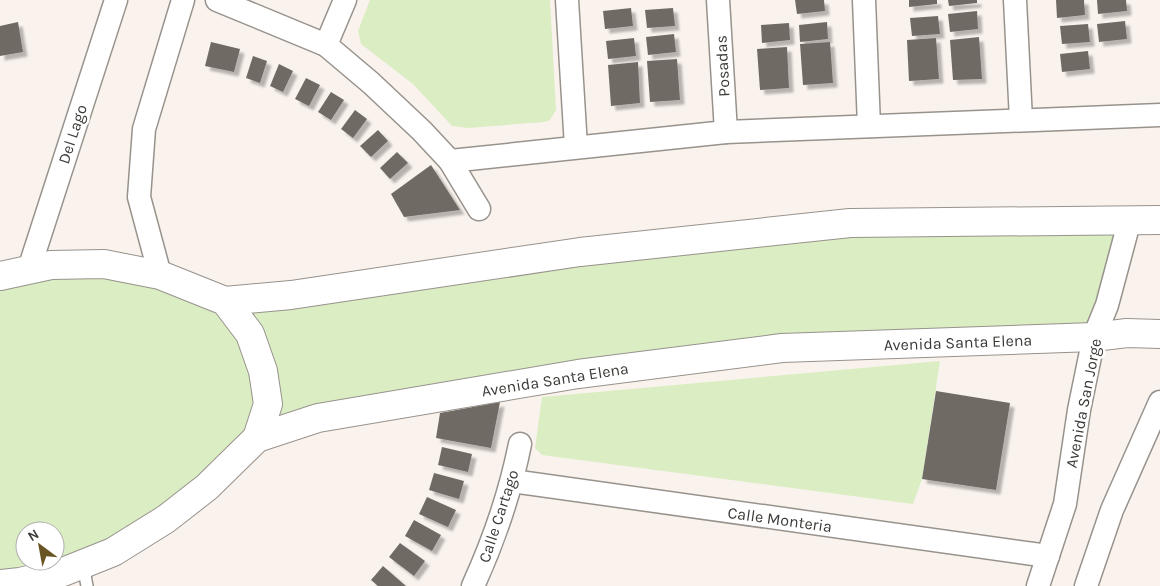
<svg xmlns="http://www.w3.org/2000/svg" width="1160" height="586" viewBox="0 0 1160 586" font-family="Karla,sans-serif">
	<defs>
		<filter id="shadow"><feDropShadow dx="4.5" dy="4.5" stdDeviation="1" flood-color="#0004"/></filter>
	</defs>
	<rect width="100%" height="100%" fill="#faf3ed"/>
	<g fill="#daedc3" fill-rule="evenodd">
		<path d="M370,0H550L556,110L550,120L544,122L468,128L452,126L413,84L361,44L358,31Z"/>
		<path d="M1130,219L1094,337L782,348L257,438L166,519L0,584V276L51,265L225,301L580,252ZM25,531H55V561H25Z"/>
		<path d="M940,361L922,479L913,504L542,455L535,448L542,397Z"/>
	</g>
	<g fill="#6f6b65" filter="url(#shadow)">
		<path d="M795,0H824L825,11L797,14Z"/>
		<path d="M909,0H937V4L909,7Z"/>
		<path d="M948,0H977V3L949,6Z"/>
		<path d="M1056,0H1084L1085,15L1057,18Z"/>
		<path d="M1097,0H1126L1127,11L1098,14Z"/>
		<path d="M631,8L633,26L605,29L603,11Z"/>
		<path d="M673,8L675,26L647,28L645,10Z"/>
		<path d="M977,11L978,29L950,32L948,14Z"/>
		<path d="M938,16L940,34L912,36L910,18Z"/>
		<path d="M1125,21L1127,39L1099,42L1097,24Z"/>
		<path d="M18,22L23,52L0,56V26Z"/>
		<path d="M827,22L828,39L800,42L799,25Z"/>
		<path d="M789,23L790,40L762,43L761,25Z"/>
		<path d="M1088,24L1090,42L1062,44L1060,26Z"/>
		<path d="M674,34L676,52L648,55L646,37Z"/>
		<path d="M979,37L982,79L953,80L950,40Z"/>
		<path d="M634,38L636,56L608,59L606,41Z"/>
		<path d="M936,38L939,79L909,81L907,40Z"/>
		<path d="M211,42L240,49L234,72L205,66Z"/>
		<path d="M830,42L833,83L803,85L800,44Z"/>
		<path d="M787,47L789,88L760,90L757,49Z"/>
		<path d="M1088,51L1090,69L1062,72L1060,54Z"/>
		<path d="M253,56L267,61L260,83L246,78Z"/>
		<path d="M677,59L680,100L650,102L647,61Z"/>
		<path d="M638,62L640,103L611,106L608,65Z"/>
		<path d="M279,64L293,71L283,92L270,86Z"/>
		<path d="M306,78L320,85L309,106L295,99Z"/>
		<path d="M331,92L344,100L331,120L318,112Z"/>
		<path d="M355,110L367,119L353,138L341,129Z"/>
		<path d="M378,130L388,141L371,157L360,146Z"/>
		<path d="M397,152L408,163L390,179L380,168Z"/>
		<path d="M431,165L460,210L404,217L391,194Z"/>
		<path d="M936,391L1010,403L996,490L922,479Z"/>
		<path d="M500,402L491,448L436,438L440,413Z"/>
		<path d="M442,447L472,454L468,472L438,465Z"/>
		<path d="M434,473L464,481L459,499L429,490Z"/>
		<path d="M427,497L456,510L448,527L419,514Z"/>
		<path d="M414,520L441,535L432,551L405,536Z"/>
		<path d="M400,543L425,561L414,576L389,557Z"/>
		<path d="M383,566L406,586H378L371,580Z"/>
	</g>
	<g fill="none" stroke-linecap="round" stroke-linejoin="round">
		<defs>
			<path id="lane" d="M83,564L87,586"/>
			<g id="street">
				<path d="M217,0L326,45L371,83L422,131L450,161L479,209"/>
				<path d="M567,0L576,147"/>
				<path d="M718,0L726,132"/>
				<path d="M864,0L869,126"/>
				<path d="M1015,0L1021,120"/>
				<path d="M326,45L345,0"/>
				<path d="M450,161L726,132L1160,115"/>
				<path d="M29,269L116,0"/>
				<path d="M160,275L139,197L144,129L183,0"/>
				<path d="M512,481L1048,556"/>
				<path d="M473,586C494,540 510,494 520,444"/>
				<path d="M1038,586L1065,504L1079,410L1094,337L1107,305L1130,219"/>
				<path d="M1086,586L1112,510L1160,402"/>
			</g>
			<g id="secondary">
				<path d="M0,276L51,265L104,264L160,275L225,301L250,334L263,371L268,404L257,438"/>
				<path d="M225,301L291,295L580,252L850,223L1160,220"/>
				<path d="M0,584L20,582L63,572L113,552L166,519L207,487L257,438L318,418L578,374L782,348L1094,337L1127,333L1160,334"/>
			</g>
		</defs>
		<use href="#lane" stroke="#98928c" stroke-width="14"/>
		<use href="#street" stroke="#98928c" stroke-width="25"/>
		<use href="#secondary" stroke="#98928c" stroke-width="30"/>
		<use href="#lane" stroke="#fff" stroke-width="11"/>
		<use href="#street" stroke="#fff" stroke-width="22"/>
		<use href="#secondary" stroke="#fff" stroke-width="28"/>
	</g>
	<g text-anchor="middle" stroke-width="5" stroke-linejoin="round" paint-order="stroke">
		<g font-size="16" fill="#3c3a37" stroke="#fff">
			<text transform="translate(722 66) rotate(-93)" y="6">Posadas</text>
			<text transform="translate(72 134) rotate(-72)" y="6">Del Lago</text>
			<text transform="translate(958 342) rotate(-2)" y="6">Avenida Santa Elena</text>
			<text transform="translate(555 379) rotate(-9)" y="6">Avenida Santa Elena</text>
			<text transform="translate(1083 403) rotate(-79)" y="6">Avenida San Jorge</text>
			<text transform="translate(498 516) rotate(-72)" y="6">Calle Cartago</text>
			<text transform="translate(780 519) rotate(8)" y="6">Calle Monteria</text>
		</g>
	</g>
	<g transform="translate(40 546) rotate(328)"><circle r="24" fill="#ffffff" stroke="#b1b0af"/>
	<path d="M0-4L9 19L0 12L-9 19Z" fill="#695423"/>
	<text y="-8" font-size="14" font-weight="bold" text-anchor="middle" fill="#3c3a37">N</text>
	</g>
</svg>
